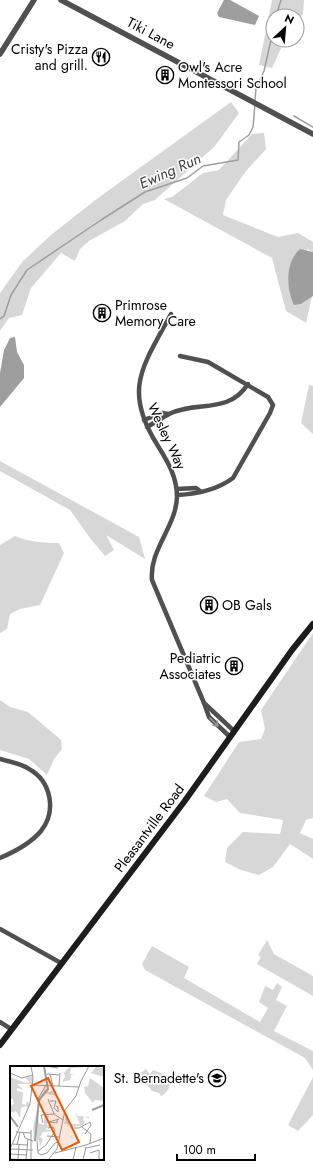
<svg xmlns="http://www.w3.org/2000/svg" width="313" height="1170" viewBox="0 0 313 1170" font-family="Jost,sans-serif">
	<rect width="100%" height="100%" fill="#fff"/>
	<g fill="#d7d7d7">
		<path d="M272,0H304L303,14L297,21V16H273V40H285L272,68L259,65Z"/>
		<path d="M231,102L239,113L215,146L155,200L143,204L125,221L89,241L80,249L75,261L61,253L31,288L22,315L9,318L0,331V293L23,261L51,235L98,198Z"/>
		<path d="M264,133L266,149L246,171L226,200L223,215L278,237L298,233L313,242V252L307,249L301,304L312,296L306,323L286,311L272,258L164,199L172,197L203,173L219,170L252,134Z"/>
		<path d="M309,385L313,386V434L301,423Z"/>
		<path d="M0,461L139,537L145,559L106,535L114,550L105,556L90,538L70,510L0,471Z"/>
		<path d="M15,536C29,542 44,543 59,543L64,553L40,605L20,609L10,614L7,629L0,633V545Z"/>
		<path d="M313,633V818L306,820L300,833L313,839V859L290,844L273,867L259,875L241,870L225,862L227,848L243,832L280,834L283,820L240,813L227,799L216,802L204,796L239,742L261,739L265,729L261,710Z"/>
		<path d="M0,700L10,707L28,712L61,740L62,749L54,759L47,775L29,759L0,750Z"/>
		<path d="M267,940L274,954L313,976V996L257,964L261,957L258,955Z"/>
		<path d="M152,946L189,967L184,978L260,1022L268,1008L259,1002L265,986L273,990L277,983L282,987L276,1000L287,1006L274,1031L313,1051V1070L305,1058L145,970L142,964Z"/>
		<path d="M146,1069L150,1074L153,1070L171,1077C169,1087 170,1091 161,1096L159,1093L152,1091L145,1082L141,1084L135,1077Z"/>
		<path d="M313,1077V1115L298,1131L288,1125Z"/>
	</g>
	<g fill="#9e9e9e">
		<path d="M224,0H230L259,16L255,25L219,17L217,13Z"/>
		<path d="M300,249L313,252V296L301,304L294,305C286,288 285,262 300,249Z"/>
		<path d="M15,337L17,352L24,365V378L0,407V373L4,350L10,338Z"/>
	</g>
	<g fill="none" stroke-linecap="round" stroke-linejoin="round">
		<g stroke="#9e9e9e" stroke-width="1.5">
			<path d="M276,16L281,0"/>
			<path d="M255,100L256,88L264,71L273,31"/>
			<path d="M294,116L313,127"/>
			<path d="M0,319L4,316L11,295L27,270L101,220L145,192L187,178L203,166L238,160L239,142L249,135L253,127L255,104"/>
		</g>
		<g stroke="#505050" stroke-width="4.5">
			<path d="M171,314C143,366 122,390 158,446C168,462 177,477 177,497C176,527 149,550 152,580L204,703L209,717L230,737"/>
			<path d="M144,420L162,413L168,414"/>
			<path d="M147,427C154,423 162,418 169,414C197,400 228,415 248,384"/>
			<path d="M177,489L196,488L200,491"/>
			<path d="M177,495C197,494 217,490 233,478L270,413L273,405L268,397L208,362L180,356"/>
			<path d="M204,703L234,731"/>
			<path d="M0,759C10,762 21,763 29,769C51,781 57,811 41,831C31,843 14,852 0,858"/>
			<path d="M0,929L61,963"/>
			<path d="M0,1022L11,1029"/>
		</g>
		<g stroke="#505050" stroke-width="5.5">
			<path d="M61,0L313,134"/>
			<path d="M0,54L34,0"/>
		</g>
		<path stroke="#1d1d1d" stroke-width="6" d="M0,1045L184,802L292,650L313,624"/>
	</g>
	<defs><path id="oneway-shaft" d="M-6 0H5M1.5-3L5.5 0L1.5 3" fill="none" stroke-width="1.6" stroke-linecap="round" stroke-linejoin="round"/></defs>
	<use stroke="#969696" href="#oneway-shaft" transform="translate(214 722) rotate(45)"/>
	<defs>
		<symbol id="restaurant-ring" viewBox="-11 -11 22 22"><circle r="9.5" fill="#fff" stroke="#000" stroke-width="1.5"/><path d="M-5-6h1v4h1v-4h1v4h1v-4h1v5L-1.5 .5V6h-2V.5L-5-1ZM5-6V6H3V1.5H1.5Q1.5-4 5-6Z" fill="#000"/></symbol>
		<symbol id="building-ring" viewBox="-11 -11 22 22"><circle r="9.5" fill="#fff" stroke="#000" stroke-width="1.5"/><path d="M-4-6H4V6H1V3H-1V6H-4ZM-2.5-4.3h1.7v1.8h-1.7ZM.8-4.3h1.7v1.8H.8ZM-2.5-1h1.7V.8h-1.7ZM.8-1h1.7V.8H.8Z" fill="#000"/></symbol>
		<symbol id="school-ring" viewBox="-11 -11 22 22"><circle r="9.5" fill="#fff" stroke="#000" stroke-width="1.5"/><path d="M0-5L7-2L0 1L-7-2ZM-4 1L0 2.5L4 1V4Q0 6-4 4Z" fill="#000"/></symbol>
	</defs>
	<g fill-rule="evenodd">
		<use href="#restaurant-ring" x="91" y="47" width="20" height="20"/>
		<use href="#building-ring" x="155" y="65" width="20" height="20"/>
		<use href="#building-ring" x="92" y="303" width="20" height="20"/>
		<use href="#building-ring" x="199" y="595" width="20" height="20"/>
		<use href="#building-ring" x="224" y="656" width="20" height="20"/>
		<use href="#school-ring" x="207" y="1068" width="20" height="20"/>
	</g>
	<g text-anchor="middle" stroke-width="3" stroke-linejoin="round" paint-order="stroke">
		<g font-size="14" fill="#000" stroke="#fff">
			<text transform="translate(151 33) rotate(28)" y="5">Tiki Lane</text>
			<text transform="translate(167 436) rotate(65)" y="5">Wesley Way</text>
			<text transform="translate(149 828) rotate(-53)" y="5">Pleasantville Road</text>
		</g>
		<g font-size="14" fill="#000" stroke="#fff" text-anchor="end">
			<text x="88" y="54">Cristy's Pizza<tspan x="88" dy="16">and grill.</tspan></text>
			<text x="178" y="72" text-anchor="start">Owl's Acre<tspan x="178" dy="16">Montessori School</tspan></text>
			<text x="115" y="310" text-anchor="start">Primrose<tspan x="115" dy="16">Memory Care</tspan></text>
			<text x="222" y="610" text-anchor="start">OB Gals</text>
			<text x="221" y="663">Pediatric<tspan x="221" dy="16">Associates</tspan></text>
			<text x="204" y="1083">St. Bernadette's</text>
		</g>
		<g font-size="15" font-style="italic" fill="#3f3f3f" stroke="#fff">
			<text transform="translate(170 171) rotate(-24)" y="5">Ewing Run</text>
		</g>
	</g>
	<g transform="translate(10 1066)">
		<rect width="94" height="94" fill="#fff"/>
		<path d="M60,0L74,1L61,2L60,8H64L61,9L60,18V14L52,16L55,11L54,7ZM86,1L94,2V11L81,7ZM23,10L22,18H7L14,24L7,22V25L13,26L12,38L16,39L17,35L20,38L18,42L16,40L11,42L10,52L6,45L3,47L0,45V40L4,38L3,33L0,32V11L16,17L20,16L15,12ZM80,12L94,22V35L85,34L83,37L75,27L74,21L78,20ZM36,20L35,26L38,21V26L43,25L47,26H43L46,30L34,27L31,33L28,45L43,47L28,46L29,60V57L34,59V51L39,49L37,59H44L35,63L43,65L33,66L30,71L33,73L30,81L29,74L26,75L28,68L24,75L23,62L29,34ZM57,44L59,58H70L65,46L68,50L94,52L79,51V53L74,50L73,54L75,55L73,59L63,61L59,59L56,61L58,58H54Z" fill="#d7d7d7"/>
		<path fill="none" stroke="#9e9e9e" stroke-width="2" d="M82,44L94,39M0,50L8,61M25,75L29,34L38,23L34,0"/>
		<path fill="none" stroke="#999" stroke-width="1" d="M35,0L48,2M0,7L12,12L23,9M37,8L49,9M40,8L43,20M23,19L69,21M49,20L50,7M28,33L36,19M38,33L44,48L53,54M40,35H46L44,42M44,42L48,46V41L46,40M47,54V57L39,56L49,53M33,57L31,49L44,48M72,61L81,68L80,78M64,62H69L80,56L81,59L75,68M6,66L21,67M13,66L15,72L23,75M37,70L49,71M27,75L28,87L31,89L37,87L45,77L48,76M2,78L17,79M7,79L10,66M76,82L90,79M0,83L20,38L23,11L21,0M0,83L23,84M28,85L36,79L45,65L43,61L38,62M45,87L76,79L94,72M80,87L89,84V94M0,88L17,89M0,93L20,94M8,93L9,79M16,94L18,73M21,94V64M38,94L47,83L55,44L66,30L71,15L79,0M63,94L66,81M73,94L76,81"/>
		<path fill="#e8590c" fill-opacity="0.15" stroke="#e8590c" stroke-width="2" d="M38,12L69,76L52,84L21,20Z"/>
		<rect width="94" height="94" fill="none" stroke="#000" stroke-width="2"/>
	</g>
	<g transform="translate(285 28) rotate(26)"><circle r="19" fill="#ffffff" stroke="#999999"/>
	<path d="M0-3L7 15L0 10L-7 15Z" fill="#000000"/>
	<text y="-6" font-size="11" font-weight="bold" text-anchor="middle" fill="#000000">N</text>
	</g>
	<path d="M177 1154v6h78v-6" fill="none" stroke="#000000" stroke-width="2"/>
	<text x="183" y="1154" font-size="12" fill="#000000" stroke="#ffffff" stroke-width="3" paint-order="stroke">100 m</text>
</svg>
